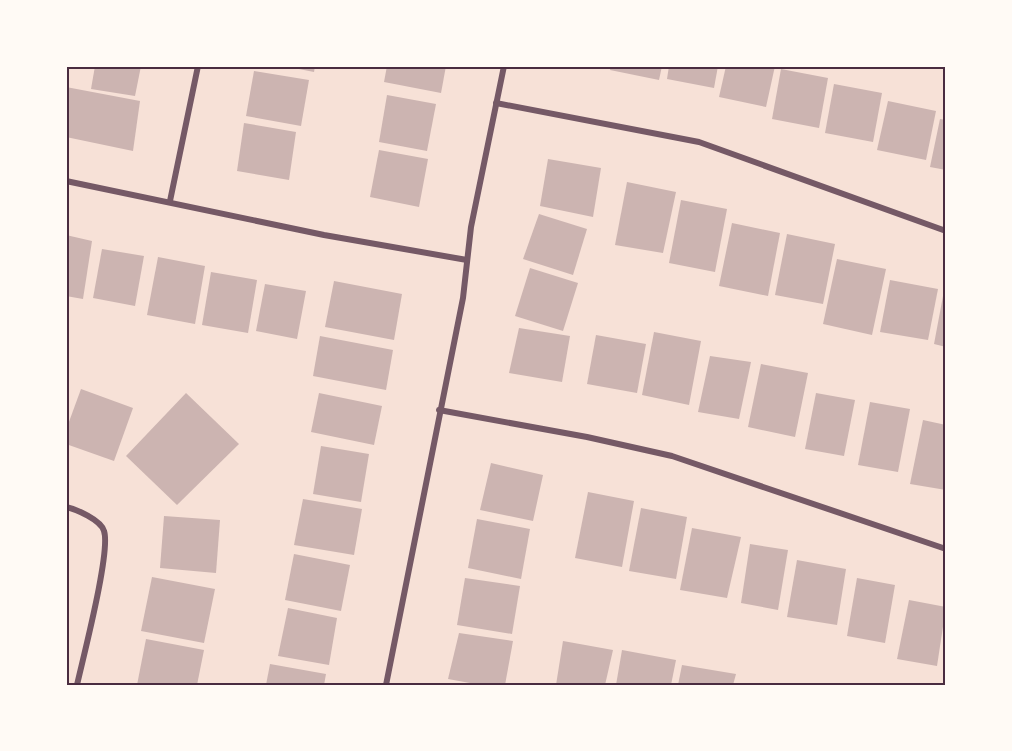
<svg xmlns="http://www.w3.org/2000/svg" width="1012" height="751" viewBox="0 0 1012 751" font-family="'DM Sans',sans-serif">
	<rect width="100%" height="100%" fill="#f7e1d7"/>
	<g fill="#ccb4b1">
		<path d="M95,66H141L135,96L91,89Z"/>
		<path d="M284,66H315L314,72Z"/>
		<path d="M387,66H446L441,93L384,82Z"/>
		<path d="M611,66H662L659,80L610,70Z"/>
		<path d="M669,66H718L714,88L667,79Z"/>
		<path d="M726,66H775L766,107L719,97Z"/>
		<path d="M781,69L828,78L819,128L772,119Z"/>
		<path d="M254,71L309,80L301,126L246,116Z"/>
		<path d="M834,84L882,93L873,142L825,133Z"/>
		<path d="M66,87L140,101L133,151L66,137Z"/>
		<path d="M387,95L436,104L427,151L379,142Z"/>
		<path d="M888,101L936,111L926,160L877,150Z"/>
		<path d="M940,119L946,120V170L930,167Z"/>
		<path d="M244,123L296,132L289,180L237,171Z"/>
		<path d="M379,150L428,159L419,207L370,197Z"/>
		<path d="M548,159L601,168L593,217L540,206Z"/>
		<path d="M627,182L676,192L663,253L615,245Z"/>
		<path d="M681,200L727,209L715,272L669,263Z"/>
		<path d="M539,214L587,229L573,275L523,259Z"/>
		<path d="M732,223L780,233L768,296L719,286Z"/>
		<path d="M787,234L835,244L823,304L775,295Z"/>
		<path d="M66,235L92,241L83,299L66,296Z"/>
		<path d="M102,249L144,256L135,306L93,298Z"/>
		<path d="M158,257L205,266L195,324L147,315Z"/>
		<path d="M837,259L886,269L872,335L823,324Z"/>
		<path d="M530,268L578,283L563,331L515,316Z"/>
		<path d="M211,272L257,280L248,333L202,325Z"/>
		<path d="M890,280L938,289L928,340L880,332Z"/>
		<path d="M334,281L402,294L394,340L325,327Z"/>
		<path d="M265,284L306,291L297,339L256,331Z"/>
		<path d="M943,296H946V347L934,344Z"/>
		<path d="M519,328L570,336L562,382L509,373Z"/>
		<path d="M654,332L701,341L689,405L642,395Z"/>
		<path d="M596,335L646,344L637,393L587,384Z"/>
		<path d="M320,336L393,350L386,390L313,376Z"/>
		<path d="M710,356L751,362L739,419L698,412Z"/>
		<path d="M761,364L808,373L795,437L748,427Z"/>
		<path d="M81,389L133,408L114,461L66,444V430Z"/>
		<path d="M186,393L239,444L177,505L126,456Z"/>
		<path d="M319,393L382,406L374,445L311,432Z"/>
		<path d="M816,393L855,400L844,456L805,449Z"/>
		<path d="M870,402L910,409L898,472L858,465Z"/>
		<path d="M923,420L946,425V490L910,484Z"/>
		<path d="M321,446L369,454L361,502L313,494Z"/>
		<path d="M491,463L543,475L533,521L480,510Z"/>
		<path d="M588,492L634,501L622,567L575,558Z"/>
		<path d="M303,499L362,509L354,555L294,545Z"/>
		<path d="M641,508L687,517L676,579L629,571Z"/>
		<path d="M164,516L220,520L216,573L160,568Z"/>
		<path d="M477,519L530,529L521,579L468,568Z"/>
		<path d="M692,528L741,537L727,598L680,590Z"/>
		<path d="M750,544L788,550L778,610L741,603Z"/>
		<path d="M294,554L350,565L341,611L285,600Z"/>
		<path d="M797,560L846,569L837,625L787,617Z"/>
		<path d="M152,577L215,589L204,643L141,631Z"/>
		<path d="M465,578L520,586L512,634L457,625Z"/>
		<path d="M857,578L895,585L885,643L847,636Z"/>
		<path d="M909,600L946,607L937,666L897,659Z"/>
		<path d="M288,608L337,618L329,665L278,656Z"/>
		<path d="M459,633L513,641L505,685H481L448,679Z"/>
		<path d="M146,639L204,650L197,685H137Z"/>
		<path d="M563,641L613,650L605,685H556Z"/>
		<path d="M622,650L676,660L671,685H616Z"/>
		<path d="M270,664L326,674L324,685H266Z"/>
		<path d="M682,665L736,674L733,685H678Z"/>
	</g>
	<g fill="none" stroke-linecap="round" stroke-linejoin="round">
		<g stroke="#755966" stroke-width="6">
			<path d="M496,103L699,142L946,231"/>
			<path d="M66,181L324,235L467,260"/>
			<path d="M170,201L198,66"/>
			<path d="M439,410L587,437L672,456L946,549"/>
			<path d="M66,507C76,509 101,520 104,531C111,551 83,658 77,685"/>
			<path d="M386,685L463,298L471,227L504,66"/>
		</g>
	</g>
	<rect width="1012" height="751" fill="none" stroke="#fffaf5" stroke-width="135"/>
	<rect x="68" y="68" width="876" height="616" fill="none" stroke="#4a2c40" stroke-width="2"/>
</svg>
